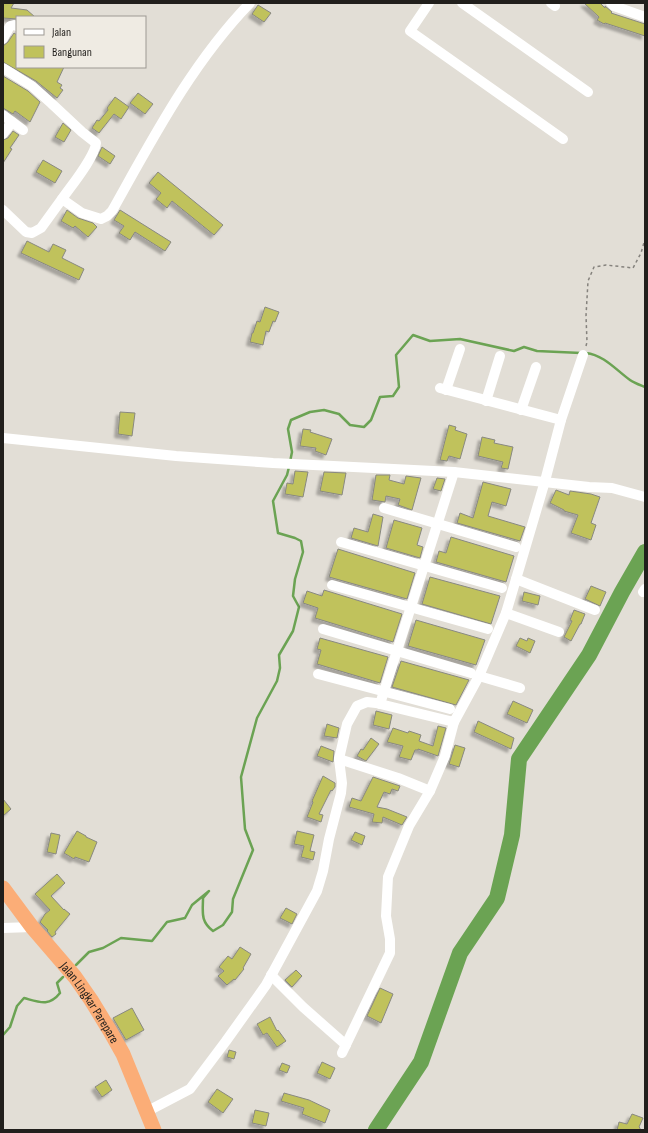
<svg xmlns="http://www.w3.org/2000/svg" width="648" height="1133" viewBox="0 0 648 1133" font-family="'Sofia Sans Condensed',sans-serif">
	<defs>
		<filter id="shadow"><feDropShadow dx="-3.5" dy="3.5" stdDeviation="1" flood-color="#0004"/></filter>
	</defs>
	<rect width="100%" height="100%" fill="#e2ded6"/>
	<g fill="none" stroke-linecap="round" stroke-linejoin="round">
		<g stroke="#6ba353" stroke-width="2.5">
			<path d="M586,353C604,355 616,370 630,380C634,383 640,385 645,387"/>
			<path d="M290,462L292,452L288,429L291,420L310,412L324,410L339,414L350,425L364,427L371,420L380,397L393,396L399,387L396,355L413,335L430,341L460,339L514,351L524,347L537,351L581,353"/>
			<path d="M76,965L89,952L103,948L121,938L152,941L167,922L185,918L192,905L209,891L203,898C203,912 200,921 213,931L223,925L232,912L233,899L253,850L245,829L241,777L257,718L277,681L280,668L279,655L293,631L299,607L293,596L295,579L303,552L301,541L295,538L278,533L273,501L287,475L289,467"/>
			<path d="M3,1035L10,1027L17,1006L24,998C39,1002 49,1007 60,993L57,983L63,977"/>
		</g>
		<path stroke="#6ba353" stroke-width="16" d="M376,1130L421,1062L460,953L497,898L512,835L519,759L589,655L622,592L645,552"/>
	</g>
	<g fill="#c0c25b" stroke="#888881" filter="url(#shadow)">
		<path d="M3,3H14L11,8L27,10L35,17H17V19L3,18Z"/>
		<path d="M584,3H600L605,8V6L612,12L611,13L645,24V36L605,23L604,24L597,20L599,17Z"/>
		<path d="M258,5L271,13L264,22L252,14Z"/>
		<path d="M14,33L17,35V67H64L57,82L62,85L60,88L63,90L57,98L36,81L3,62V46L8,42Z"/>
		<path d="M3,76L28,91L40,102L30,122L15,111L13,114L3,108Z"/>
		<path d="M138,93L153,104L145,114L130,103Z"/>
		<path d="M115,97L129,107L121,119L114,114L99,133L92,128L97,120L99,121L108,110L107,108Z"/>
		<path d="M63,123L71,130L64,142L55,137Z"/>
		<path d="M13,131L19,135L10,148L12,149L3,163V140L8,138Z"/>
		<path d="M102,147L115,156L110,164L98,156Z"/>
		<path d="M43,160L62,171L55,183L36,172Z"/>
		<path d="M158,172L223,225L214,235L172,201L167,208L156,199L161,193L149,183Z"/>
		<path d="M67,210L78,218L93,223L97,227L88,237L75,226L73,228L61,221Z"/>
		<path d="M120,210L171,242L165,251L135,232L130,240L119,233L124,226L114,220Z"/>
		<path d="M27,241L49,252L53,244L66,250L62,258L84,269L79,280L21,253Z"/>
		<path d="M265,307L279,312L275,322L273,321L269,332L266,331L263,345L250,342L252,333H253L257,321L260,322Z"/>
		<path d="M120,412L135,413L132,436L118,434Z"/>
		<path d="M449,425L456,427L455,430L467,434L460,459L449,456L447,461L440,460Z"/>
		<path d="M303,429L311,430L310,432L332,439L326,455L315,451L316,448L300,446Z"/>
		<path d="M482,437L495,440L494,443L513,447L508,469L501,468L503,462L478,456Z"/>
		<path d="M295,471L308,472L303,497L285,494L287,483L293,484Z"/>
		<path d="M324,472L346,473L342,495L320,491Z"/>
		<path d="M376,475H390L389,480L404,484L406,476L421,478L412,510L398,505L400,499L386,496L385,502L372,500Z"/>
		<path d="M437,478L445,479L441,491L433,489Z"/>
		<path d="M483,482L511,489L506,506L492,502L488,516L525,527L520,541L457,523L460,513L473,518Z"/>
		<path d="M556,490L569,495L570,491L591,494L600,497L591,523L596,525L591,540L571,533L578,515L564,511V510L550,503Z"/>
		<path d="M373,514L383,517L378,546L351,538L354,528L368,532Z"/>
		<path d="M394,520L422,528L417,545L423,547L420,558L386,548Z"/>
		<path d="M451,537L514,556L506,582L436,562L439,551L446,553Z"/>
		<path d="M338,549L415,573L407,599L329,577Z"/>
		<path d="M430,577L500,596L491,624L422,604Z"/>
		<path d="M591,586L606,592L600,606L585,599Z"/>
		<path d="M324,590L402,614L393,642L315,618L318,608L303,603L307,591L322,596Z"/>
		<path d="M524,592L540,596L538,605L522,601Z"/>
		<path d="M574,610L585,614L581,624H580L571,641L564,637L572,621L570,620Z"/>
		<path d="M416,620L485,640L476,665L408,646Z"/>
		<path d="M320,638L388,657L380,683L317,664L321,650L317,649Z"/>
		<path d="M520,638L527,641L528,638L535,641L530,653L516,646Z"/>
		<path d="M401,661L469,680L456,705L392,687Z"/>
		<path d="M513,701L533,710L527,723L507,714Z"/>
		<path d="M376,711L392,715L389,729L373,725Z"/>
		<path d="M478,721L514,738L511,749L474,732Z"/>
		<path d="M327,724L339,728L337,738L324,736Z"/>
		<path d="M438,726L446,728L438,756L418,749V750H415L411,760L399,757L403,746L387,742L393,728L408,733L409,731L421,735L419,741L433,746Z"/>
		<path d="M371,738L379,744L366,761L357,756L361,749L363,750Z"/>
		<path d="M455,745L465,748L459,767L449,764Z"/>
		<path d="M321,746L334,751L333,762L317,756Z"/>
		<path d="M323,776L335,783V787L332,791L331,790L319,814L323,815L321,822L307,817L313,802L312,801Z"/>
		<path d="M373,777L400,786L398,791L392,789L390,794L384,792L377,807L387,809L407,817L402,825L383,817L382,823L372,822L374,814L349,807L352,798L361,801Z"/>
		<path d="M3,799L11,809L3,816Z"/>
		<path d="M77,831L86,836V837L97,842L89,862L75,857L74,859L64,853Z"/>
		<path d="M297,831L314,835L310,851L315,852L313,860L301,857L304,846L294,844Z"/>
		<path d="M355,832L365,836L362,845L351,840Z"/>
		<path d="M51,833L60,835L56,854L47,852Z"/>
		<path d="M57,874L65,883L51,896L64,910V909L70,914L55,932L56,934L52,937L47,931L48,930L40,922L45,914L50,910L35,894Z"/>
		<path d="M286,908L297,914L292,924L280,918Z"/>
		<path d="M240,947L251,954L243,968L244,969L235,980L234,979L227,985L218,976L224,971L219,967L228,956L232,959Z"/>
		<path d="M296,970L302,976L292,987L285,980Z"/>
		<path d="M380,988L393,994L381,1023L367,1016Z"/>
		<path d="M132,1008L144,1030L126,1040L113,1018Z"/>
		<path d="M270,1017L277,1031L278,1030L286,1041L277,1047L267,1033L263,1035L257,1024Z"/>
		<path d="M229,1050L236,1052L234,1059L227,1057Z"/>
		<path d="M322,1062L335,1068L330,1079L317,1073Z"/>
		<path d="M282,1063L290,1066L287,1073L279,1070Z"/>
		<path d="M106,1080L112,1090L102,1097L95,1087Z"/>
		<path d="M217,1089L233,1099L223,1113L208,1102Z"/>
		<path d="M284,1093L309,1100L330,1110L325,1123L302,1114L304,1108L281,1101Z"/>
		<path d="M255,1110L269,1113L266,1126L252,1123Z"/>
		<path d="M632,1114L643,1118L639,1127L640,1128V1130H617L619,1122L627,1124Z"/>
	</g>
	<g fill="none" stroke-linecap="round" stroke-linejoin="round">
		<path stroke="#85827d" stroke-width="1.5" stroke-dasharray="3 3" stroke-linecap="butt" d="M586,346L587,342L586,316L588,281L594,267L606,265L633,268L641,253L645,239"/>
		<g stroke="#fff" stroke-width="10">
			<path d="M429,3L410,31L563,139"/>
			<path d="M462,3L588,92"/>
			<path d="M551,3L555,6"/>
			<path d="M611,3L614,6L645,17"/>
			<path d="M3,39L10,26L14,25L17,26"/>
			<path d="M3,68L32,86L51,103L82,132L96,143C95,157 71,186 62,199"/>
			<path d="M3,115L23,130"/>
			<path d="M3,134L12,122"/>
			<path d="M3,210L26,232L32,233L41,228L62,199L82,213L101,219L107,216L112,211C153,138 192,63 250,3"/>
			<path d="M440,388L561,420"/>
			<path d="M446,390L460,349"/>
			<path d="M486,401L500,356"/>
			<path d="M521,410L536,367"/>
			<path d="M3,438L176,456L273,463L454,472L589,487L612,488L645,497"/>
			<path d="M384,508L516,547"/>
			<path d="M341,542L502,588"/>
			<path d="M516,579L595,610"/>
			<path d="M332,585L488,629"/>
			<path d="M643,592L645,589"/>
			<path d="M506,613L559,632"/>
			<path d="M323,629L471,673"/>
			<path d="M318,674L450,709"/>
			<path d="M479,676L520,688"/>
			<path d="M380,704L454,472"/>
			<path d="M339,759L398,778L430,791L445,756L454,722"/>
			<path d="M3,928L32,927"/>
			<path d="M271,975L303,1007L346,1045"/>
			<path d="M342,1053L390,953V939L386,916L388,877L409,826L430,791"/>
			<path d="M146,1112L190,1089L226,1041L266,985L317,891L323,871L329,839L341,793L342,783L339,759L347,724L357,706L367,702L376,703L454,722L479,676L506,613L545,481L561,420L583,355"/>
		</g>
		<path stroke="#fbad77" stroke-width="15" id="s1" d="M3,888L32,927L75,977L91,1000L110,1031L123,1054L154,1130"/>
	</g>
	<g text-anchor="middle" stroke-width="3" stroke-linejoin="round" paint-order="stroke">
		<g font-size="13" fill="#211f1c" stroke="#efebe3">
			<text dy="5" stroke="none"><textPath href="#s1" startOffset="144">Jalan Lingkar Parepare</textPath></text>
		</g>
	</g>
	<rect width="648" height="1133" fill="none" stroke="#211f1c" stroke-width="8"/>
	<rect x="16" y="16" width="130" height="52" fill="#efebe3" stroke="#9d9993"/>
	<rect x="24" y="29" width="20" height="6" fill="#ffffff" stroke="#9d9993"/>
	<text x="52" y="36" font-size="12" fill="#211f1c">Jalan</text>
	<rect x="24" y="46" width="20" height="12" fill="#c0c25b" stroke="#9d9993"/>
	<text x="52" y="56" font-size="12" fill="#211f1c">Bangunan</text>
</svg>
